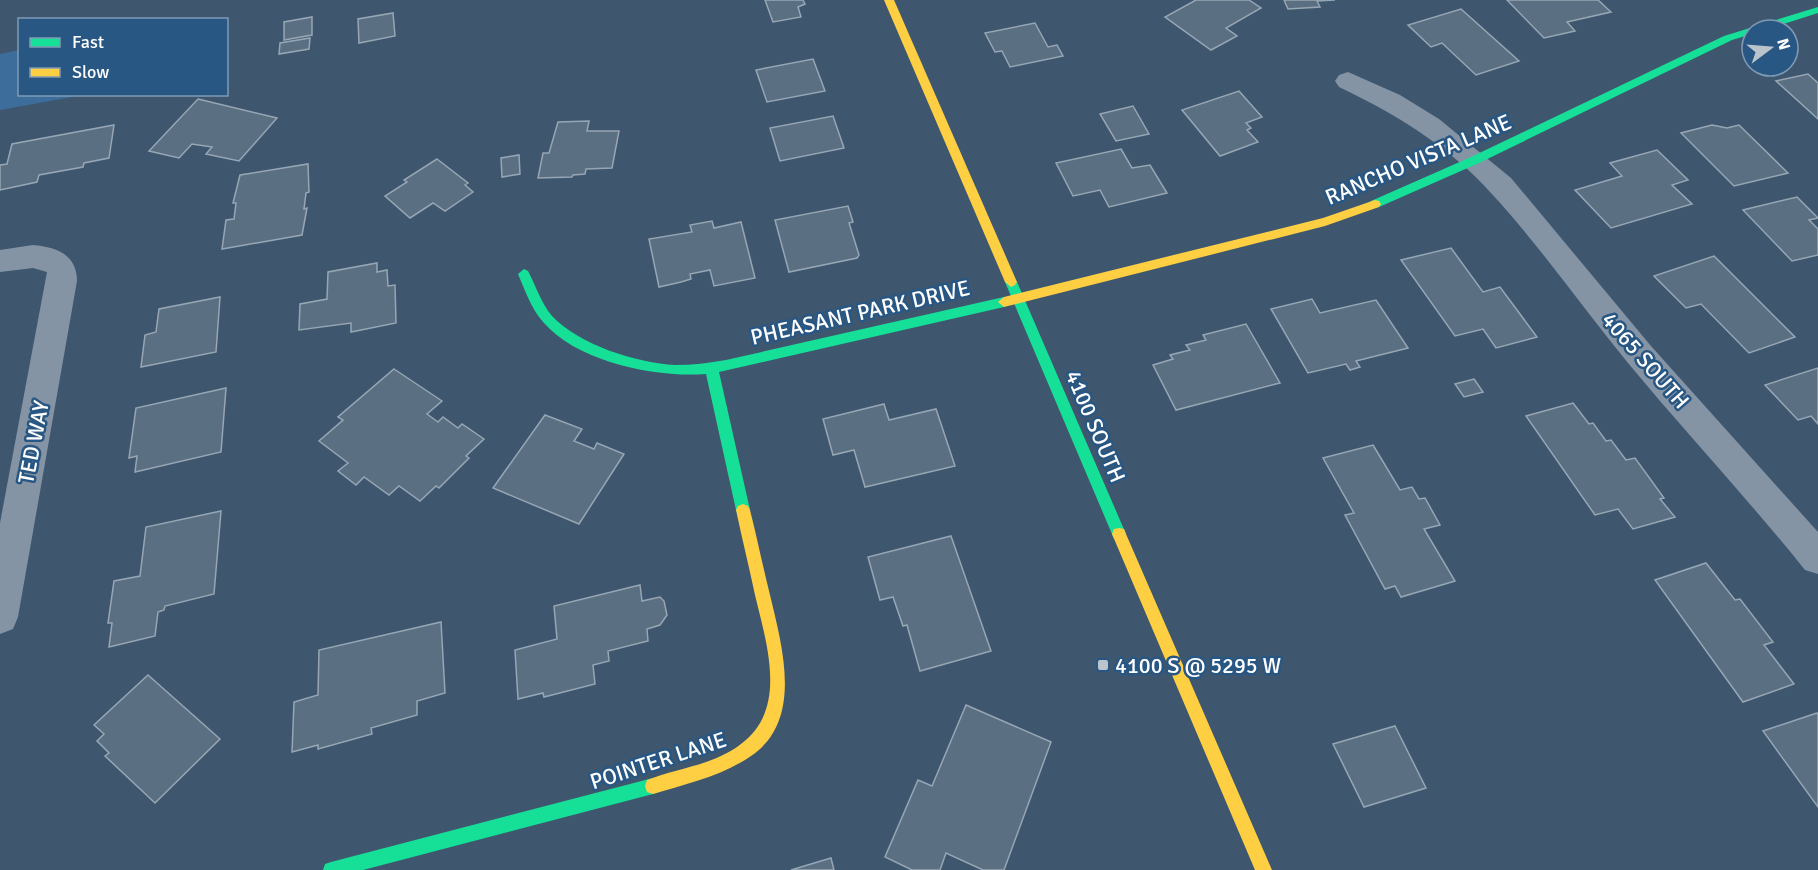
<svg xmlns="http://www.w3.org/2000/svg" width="1818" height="870" viewBox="0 0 1818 870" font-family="Signika,sans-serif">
	<rect width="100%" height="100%" fill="#3e576f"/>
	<path fill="#3d6d9a" d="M19,50L20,94L83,95L0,110V54Z"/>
	<g fill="#5b6f82" stroke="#97a6b4" stroke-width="1.5">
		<path d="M765,0H803L805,4L798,7L801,17L773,22Z"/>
		<path d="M1196,0H1249L1261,8L1226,28L1237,36L1211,50L1165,17Z"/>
		<path d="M1284,0H1335L1317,1L1320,7L1288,9Z"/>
		<path d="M1507,0H1598L1611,12L1567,22L1575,31L1544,38Z"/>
		<path d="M1461,9L1519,61L1476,75L1442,43L1431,47L1408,25Z"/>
		<path d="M393,13L395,36L359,43L358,19Z"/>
		<path d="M312,17V35L284,40V22Z"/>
		<path d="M1035,23L1048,47L1057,45L1063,56L1010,67L1002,51L995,52L985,33Z"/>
		<path d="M310,38L309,49L279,54L280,43Z"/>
		<path d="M813,59L825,91L767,102L756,70Z"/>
		<path d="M1808,74L1818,83V119L1776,81Z"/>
		<path d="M1239,91L1262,117L1246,123L1251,128L1247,130L1258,142L1220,156L1182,110Z"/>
		<path d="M198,99L277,118L239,161L206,154L212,147L192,144L179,158L149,151Z"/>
		<path d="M1133,106L1149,134L1116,141L1100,114Z"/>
		<path d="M833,116L844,148L780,161L770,128Z"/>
		<path d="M589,121L587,131H619L612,168L586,169L585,174L573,175L572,177L538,178L543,153H549L558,122Z"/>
		<path d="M114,125L109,158L84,163L83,167L39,175L37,182L0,190V165L7,164L12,144Z"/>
		<path d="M1712,125L1727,128L1739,125L1788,173L1734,186L1681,133Z"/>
		<path d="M1121,149L1132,168L1150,165L1167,193L1109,207L1100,190L1073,196L1056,163Z"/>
		<path d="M1657,150L1688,180L1672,185L1692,204L1611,228L1575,190L1622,176L1610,163Z"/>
		<path d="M519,155L520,174L502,177L501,158Z"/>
		<path d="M437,159L468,183L465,185L473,192L445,211L433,203L410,218L385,196L407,182L404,180Z"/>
		<path d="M308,164L309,192L306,193L304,209L307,208L302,235L222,249L226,220L234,219L236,203H233L240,175Z"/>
		<path d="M1797,197L1818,218L1809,220L1818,229V255L1792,261L1743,210Z"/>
		<path d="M848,206L853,222L849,223L859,255L857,258L789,272L775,220Z"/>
		<path d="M712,221L714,228L741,222L755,278L714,286L710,270L690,274L691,279L681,282L659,287L649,239L692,232L690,225Z"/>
		<path d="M1451,248L1483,292L1500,287L1537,337L1496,348L1483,329L1455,336L1401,260Z"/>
		<path d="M1714,256L1795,337L1749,353L1701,304L1686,308L1654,276Z"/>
		<path d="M377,263V272L387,270L388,286L395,285L396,323L351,332V323L299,330L300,304L327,299L328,272Z"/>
		<path d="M220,297L216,352L141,367L145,335L156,332L159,309Z"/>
		<path d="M1312,299L1320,313L1376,300L1408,348L1356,361L1360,367L1350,370L1346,364L1308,373L1271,309Z"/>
		<path d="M1246,324L1280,383L1176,410L1153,365L1173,359L1170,355L1190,350L1186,345L1206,340L1203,335Z"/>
		<path d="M1818,368V424L1811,416L1798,420L1765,385Z"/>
		<path d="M394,369L442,401L427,414L438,422L443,417L458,428L462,424L484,439L466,456L469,458L439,488L436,486L420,501L399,486L389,495L364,477L356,485L338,471L348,463L319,441L343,420L338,417Z"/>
		<path d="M1474,379L1483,392L1464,397L1455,384Z"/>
		<path d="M226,388L221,452L135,472L137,456L129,458L136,408Z"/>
		<path d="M1573,403L1589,424L1593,423L1606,441L1611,440L1626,460L1635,458L1664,498L1660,499L1675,517L1633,529L1618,509L1595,515L1526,416Z"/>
		<path d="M884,404L889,420L936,409L955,466L865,487L854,450L833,455L823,419Z"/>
		<path d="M545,415L582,429L574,441L594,449L597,443L624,454L579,524L493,488Z"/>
		<path d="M1373,445L1400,490L1412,487L1419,499L1425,498L1440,525L1424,529L1455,581L1401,597L1395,586L1385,589L1345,515L1354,513L1323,458Z"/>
		<path d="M221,511L214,594L165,606L164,610L158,612L155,636L109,647L112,623H108L114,581L140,576L146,527Z"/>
		<path d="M951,536L991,651L920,671L907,625L903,626L893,597L880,600L868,557Z"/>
		<path d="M1706,563L1735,600L1740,599L1773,642L1764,645L1794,684L1743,702L1655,580Z"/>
		<path d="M640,585L642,601L660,597L664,601L667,615L660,625L647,629L648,641L608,651L609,661L593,665L595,684L544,697L543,693L518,699L515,650L557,639L554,606Z"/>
		<path d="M441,622L445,693L417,701V715L371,728L372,734L318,749V745L292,752L294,702L318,695L319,650Z"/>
		<path d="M148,675L220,739L155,803L105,756L109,753L97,741L104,734L94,725Z"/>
		<path d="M966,705L1051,742L1004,870H983L946,853L940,870H912L885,857L918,780L932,786Z"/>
		<path d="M1817,713L1818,715V807L1763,731Z"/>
		<path d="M1395,726L1426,788L1364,807L1333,744Z"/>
		<path d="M831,858L834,870H791Z"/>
	</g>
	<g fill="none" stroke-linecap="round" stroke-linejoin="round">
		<g fill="#8494a5" fill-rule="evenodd">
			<path d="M1348,72L1400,95L1439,119L1511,178L1651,346L1818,532V574L1805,570C1748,499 1686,433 1628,363C1582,307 1540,246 1491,193C1450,147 1394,113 1339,87L1335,81L1339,75Z"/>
			<path d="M33,245C57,247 77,255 77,281L18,617L13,629L0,634V523L47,272L33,268L0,272V250Z"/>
		</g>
		<g fill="#16e098" fill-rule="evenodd">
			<path d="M1818,7V13L1765,30H1752V34L1732,40L1479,163L1379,207L1375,208L1369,204L1371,201L1471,157L1724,36Z"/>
			<path d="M524,269L528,271C536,286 541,303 552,316C579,345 637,363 675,365C692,365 709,363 726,360L1004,297L1010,302L1004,307L719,372L750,510L748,514L743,516L738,514L736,510L706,374C656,378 578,362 544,323C531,309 525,290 518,274Z"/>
			<path d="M1011,277L1017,282L1126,534L1124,539L1119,540L1114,539L1112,534L1005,282Z"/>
			<path d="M653,778L659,780L661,786L659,792L653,794L363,870H323L325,864L331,862Z"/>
		</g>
		<g fill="#ffcf43" fill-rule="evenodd">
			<path d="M884,0H894L1017,282L1015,285L1011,287L1005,282Z"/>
			<path d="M1375,200L1379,201L1381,204L1379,207L1325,226L1004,307L998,302L1004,297L1323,218Z"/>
			<path d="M743,504L748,506L750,510C757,538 763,567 770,595C782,646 804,720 751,756C722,776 686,784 653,794L647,792L645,786L647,780C678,768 714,765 741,744C789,709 766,642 755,595C749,567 742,538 736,510L738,506Z"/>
			<path d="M1119,528L1124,529L1126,534L1272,870H1255L1112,534L1114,529Z"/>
		</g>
	</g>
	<rect fill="#bbc4cd" stroke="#295784" stroke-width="2" x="1097" y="659" width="12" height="12" rx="3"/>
	<g text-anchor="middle" stroke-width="5" stroke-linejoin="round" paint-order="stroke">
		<g font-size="22" fill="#fff" stroke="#295784">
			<text transform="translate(1418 159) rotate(-23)" y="8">RANCHO VISTA LANE</text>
			<text transform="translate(860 312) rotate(-13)" y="8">PHEASANT PARK DRIVE</text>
			<text transform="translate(1646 360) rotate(49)" y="8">4065 SOUTH</text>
			<text transform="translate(1096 426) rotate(67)" y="8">4100 SOUTH</text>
			<text transform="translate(33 442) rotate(-79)" y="8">TED WAY</text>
			<text transform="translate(658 760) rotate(-18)" y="8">POINTER LANE</text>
		</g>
		<g font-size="22" fill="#fff" stroke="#295784" text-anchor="start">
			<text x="1115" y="673">4100 S @ 5295 W</text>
		</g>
	</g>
	<rect x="18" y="18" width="210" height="78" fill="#295784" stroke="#7f9ab5" stroke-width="1.5"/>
	<rect x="30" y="38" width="30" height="9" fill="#16e098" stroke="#7f9ab5" stroke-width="1.5"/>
	<text x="72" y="48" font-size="18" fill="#ffffff">Fast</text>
	<rect x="30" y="68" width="30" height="9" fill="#ffcf43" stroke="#7f9ab5" stroke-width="1.5"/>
	<text x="72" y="78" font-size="18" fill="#ffffff">Slow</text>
	<g transform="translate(1770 48) rotate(74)"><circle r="28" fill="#295784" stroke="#7f9ab5" stroke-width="1.5"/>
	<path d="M0-4.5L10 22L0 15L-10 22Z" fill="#bbc4cd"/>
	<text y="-9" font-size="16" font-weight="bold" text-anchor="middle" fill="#ffffff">N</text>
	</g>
</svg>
